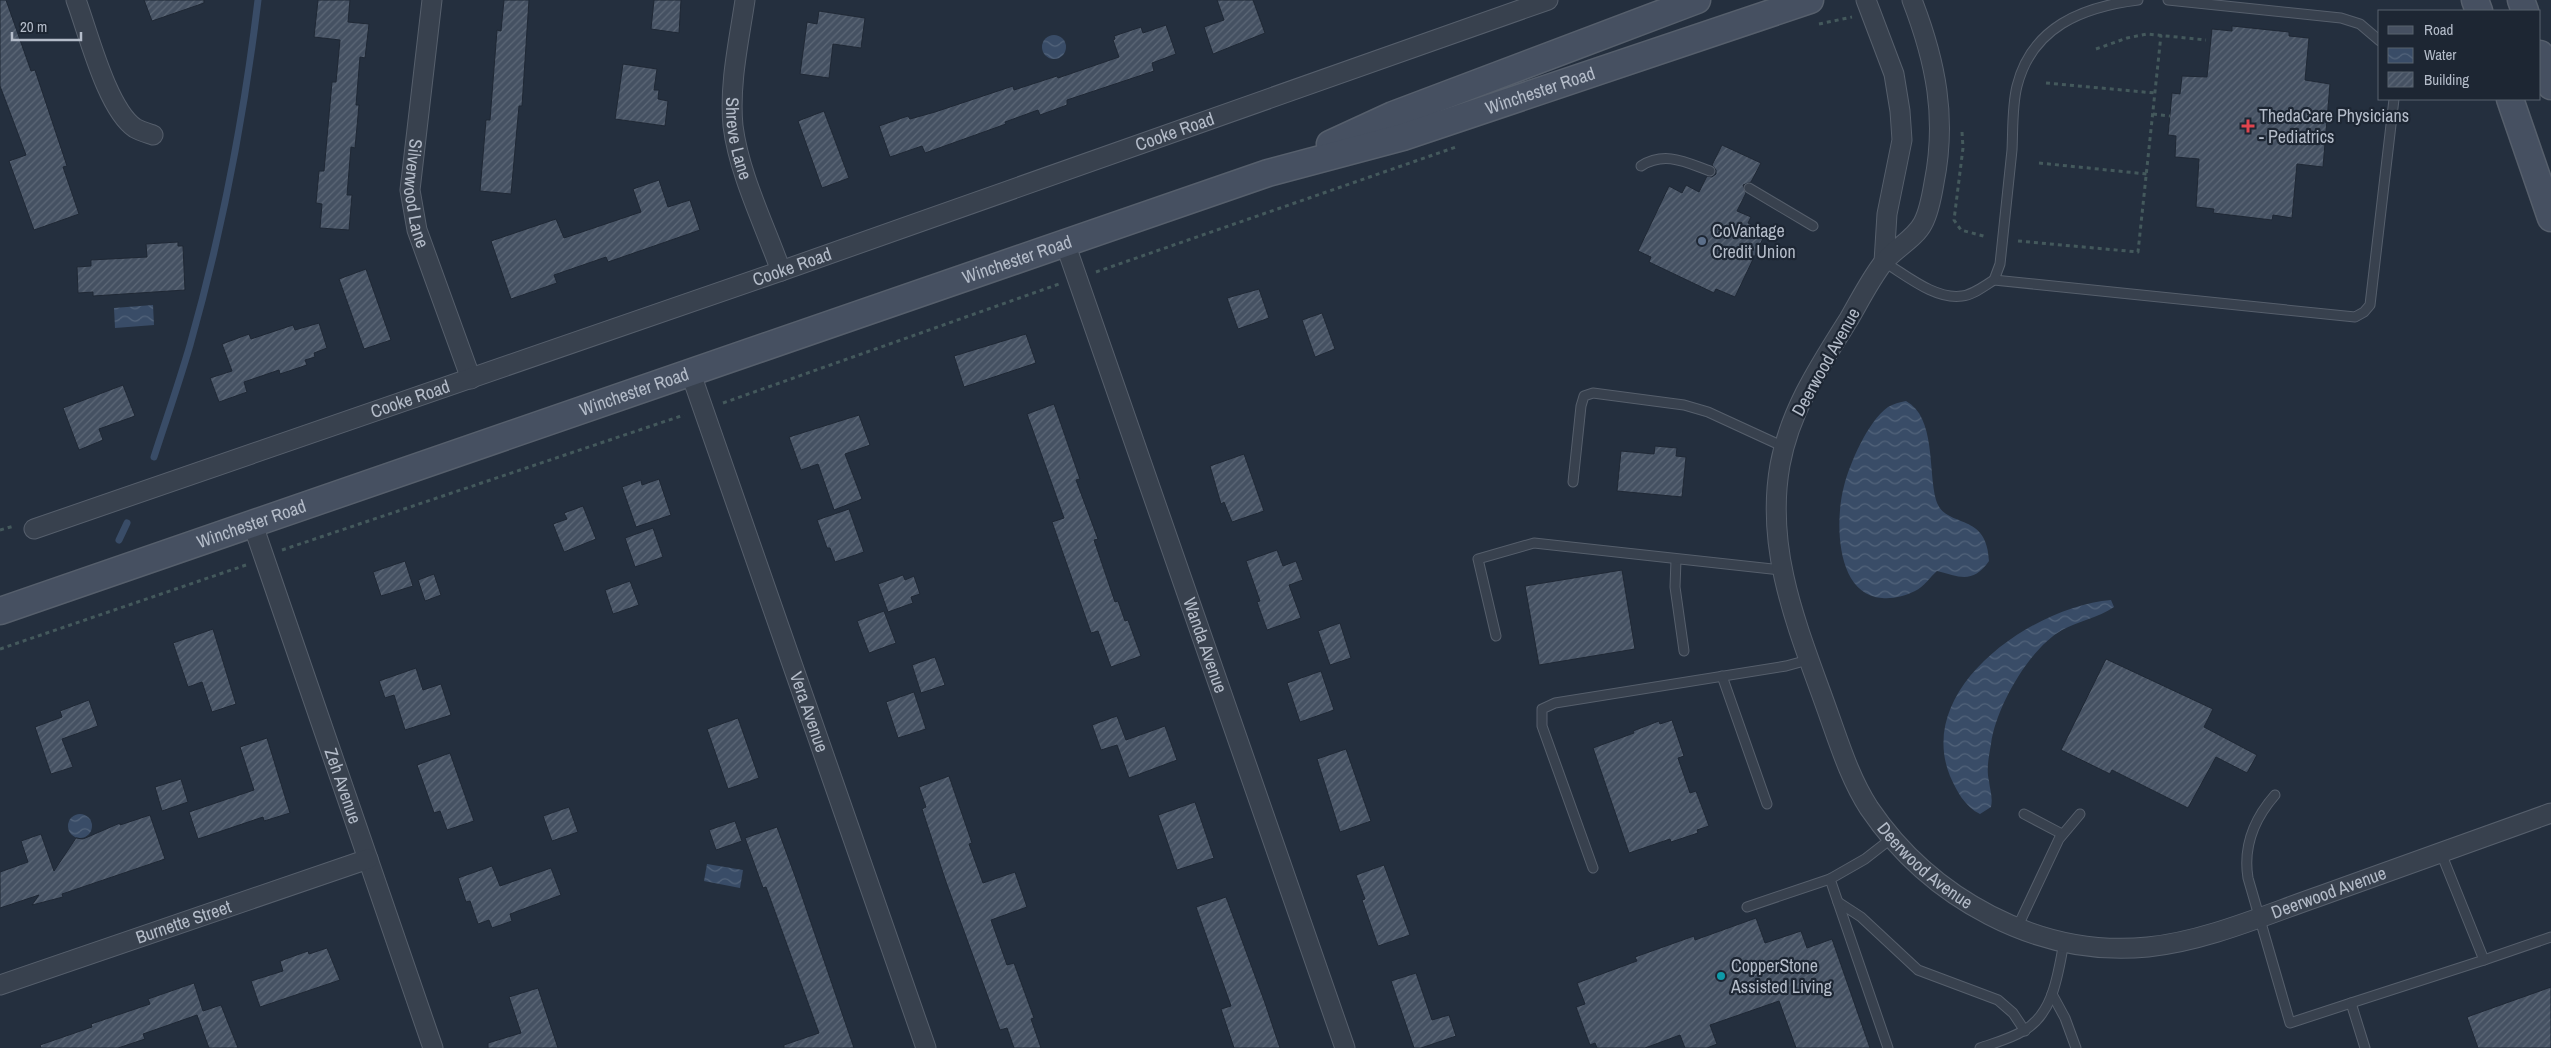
<svg xmlns="http://www.w3.org/2000/svg" width="2551" height="1048" viewBox="0 0 2551 1048" font-family="'Archivo Narrow',sans-serif">
	<defs>
		<pattern id="water-waves" width="16" height="10" patternUnits="userSpaceOnUse" patternTransform="scale(1.25)"><rect width="16" height="10" fill="#394c67"/><path d="M0 5q4-4 8 0t8 0" fill="none" stroke="#53647b"/></pattern>
		<pattern id="building-hatch" width="6" height="6" patternUnits="userSpaceOnUse" patternTransform="scale(1.25)"><rect width="6" height="6" fill="#455162"/><path d="M-1 1l2-2M0 6l6-6M5 7l2-2" fill="none" stroke="#5d6877"/></pattern>
	</defs>
	<rect width="100%" height="100%" fill="#242f3e"/>
	<g fill="url(#water-waves)">
		<circle cx="1054" cy="47" r="12"/>
		<path d="M153,305L154,325L115,328L114,308Z"/>
		<path d="M1906,401C1936,417 1928,471 1936,500C1945,530 1987,510 1989,561C1973,584 1960,577 1937,571C1930,577 1924,587 1915,591C1905,596 1893,599 1882,598C1835,595 1835,519 1844,486C1850,463 1868,421 1888,407C1893,404 1900,402 1906,401Z"/>
		<path d="M2111,600L2114,607C2098,618 2078,621 2062,630C2029,649 1996,707 1991,744C1989,756 1986,769 1989,781C1990,791 1993,797 1991,807L1980,814C1965,807 1956,790 1950,776C1914,687 2035,606 2111,600Z"/>
		<circle cx="80" cy="826" r="12"/>
		<path d="M707,864L743,870L740,888L704,881Z"/>
	</g>
	<g fill="none" stroke-linecap="round" stroke-linejoin="round">
		<g stroke="#394c67" stroke-width="7">
			<path d="M154,457C166,420 179,383 190,345C222,232 244,117 258,0"/>
			<path d="M119,540L127,523"/>
		</g>
	</g>
	<g fill="url(#building-hatch)" stroke="#1f2835">
		<path d="M0,0H6L31,71L35,70L67,166L63,167L79,214L34,230L9,161L26,155L0,86Z"/>
		<path d="M144,0H204V3L152,21Z"/>
		<path d="M318,0H350L348,22L369,24L365,58L360,57L356,105H359L355,148L351,147L347,195H352L349,230L320,228L322,204L316,203L319,171H324L332,82H336L340,40L314,37Z"/>
		<path d="M504,0H529L522,106H519L511,194L480,191L486,120H490L497,30L501,31Z"/>
		<path d="M654,0H681L679,33L651,29Z"/>
		<path d="M1217,0H1253L1265,33L1213,54L1204,27L1224,20Z"/>
		<path d="M819,11L865,18L861,48L833,44L829,78L800,74L807,22L817,24Z"/>
		<path d="M1166,25L1176,54L1152,63L1154,71L1067,100V105L1040,115L1038,110L1005,122L1006,124L925,153L922,146L890,157L879,126L908,116L910,119L935,112L1013,86L1014,90L1057,76L1058,78L1119,57L1113,40L1115,39L1114,36L1141,27L1143,33Z"/>
		<path d="M2232,26L2289,32V36L2309,38L2305,80L2330,84L2323,167L2297,164L2292,218L2273,215L2272,220L2213,213L2214,209L2196,207L2199,159L2175,157L2176,136L2168,135L2172,93L2180,94L2182,76L2207,77L2212,29L2232,31Z"/>
		<path d="M623,64L657,69L654,90H659L658,99L668,101L665,126L615,119Z"/>
		<path d="M824,111L849,178L822,188L798,121Z"/>
		<path d="M1722,145L1761,163L1751,182L1743,185L1746,193L1737,211L1751,217L1748,223L1766,232L1735,297L1716,289L1714,293L1649,262L1651,257L1638,251L1669,186L1682,193L1686,185L1699,192L1707,176L1712,177L1716,174V170L1712,165Z"/>
		<path d="M659,180L668,207L690,200L700,230L608,262L606,257L554,275L557,283L511,299L491,241L556,219L564,238L641,212L633,189Z"/>
		<path d="M178,242V246H183L185,290L93,296V292L78,293L77,267L91,266V260L147,257L146,244Z"/>
		<path d="M366,269L391,340L364,349L339,279Z"/>
		<path d="M1259,289L1269,318L1238,329L1227,298Z"/>
		<path d="M1322,313L1335,349L1315,357L1302,320Z"/>
		<path d="M319,323L327,348L314,353L315,357L305,360L307,365L280,374L279,370L244,382L247,392L219,402L210,378L232,371L222,344L249,334L251,339L293,325L295,330Z"/>
		<path d="M1026,334L1036,363L964,387L954,356Z"/>
		<path d="M123,385L135,416L99,429L103,440L79,450L63,408Z"/>
		<path d="M1054,404L1080,479L1076,480L1098,539L1094,540L1115,602L1118,601L1125,621L1128,620L1141,656L1111,667L1098,631L1091,633L1052,522L1064,518L1027,414Z"/>
		<path d="M859,415L870,445L845,454L862,499L834,510L818,464L801,470L789,437Z"/>
		<path d="M1655,446L1677,448L1676,456L1686,457L1682,497L1617,491L1621,451L1654,454Z"/>
		<path d="M1244,454L1264,511L1232,522L1224,502L1221,504L1210,466Z"/>
		<path d="M659,479L671,515L636,527L622,487L641,480L642,485Z"/>
		<path d="M583,506L596,539L564,552L553,524L567,519L564,513Z"/>
		<path d="M849,509L864,552L835,562L830,548H827L817,520Z"/>
		<path d="M653,528L663,557L635,567L625,538Z"/>
		<path d="M1277,550L1283,566L1296,561L1303,580L1289,585L1301,618L1267,630L1257,602L1260,601L1246,561Z"/>
		<path d="M405,561L413,586L381,596L373,572Z"/>
		<path d="M1622,570L1635,649L1539,665L1525,586Z"/>
		<path d="M434,574L441,595L425,601L418,580Z"/>
		<path d="M903,575L905,580L914,576L920,594L911,597L913,603L888,612L878,584Z"/>
		<path d="M630,581L639,605L613,614L605,590Z"/>
		<path d="M884,611L896,643L869,653L857,621Z"/>
		<path d="M1340,623L1351,658L1330,665L1318,631Z"/>
		<path d="M213,629L236,704L212,712L202,682L188,687L173,643Z"/>
		<path d="M935,657L945,685L921,693L912,665Z"/>
		<path d="M2106,659L2213,709L2204,727L2257,755L2247,773L2216,757L2188,808L2112,770L2110,774L2061,750Z"/>
		<path d="M416,668L423,690L441,684L451,715L405,730L394,695L385,698L379,681Z"/>
		<path d="M1321,671L1334,710L1300,722L1287,683Z"/>
		<path d="M914,692L926,729L898,738L886,702Z"/>
		<path d="M89,700L98,726L62,739L73,767L51,774L35,727L62,717L60,711Z"/>
		<path d="M1117,716L1126,740L1165,726L1177,760L1129,778L1117,745L1101,750L1092,725Z"/>
		<path d="M738,718L759,778L728,789L707,729Z"/>
		<path d="M1672,720L1684,756L1678,758L1690,793L1696,791L1709,826L1697,830L1698,833L1671,842L1670,839L1629,853L1593,748L1634,733L1633,731L1659,721L1660,724Z"/>
		<path d="M267,738L290,813L264,821L263,817L198,839L189,812L254,790L240,747Z"/>
		<path d="M1346,749L1371,821L1340,832L1317,759Z"/>
		<path d="M450,753L474,821L447,830L440,811L434,813L417,765Z"/>
		<path d="M949,776L972,843L969,844L983,883L1015,872L1027,907L991,920L1007,965L1014,963L1034,1018L1031,1019L1041,1048H1014L1007,1028L1000,1030L946,882L922,809L926,807L919,787Z"/>
		<path d="M181,779L188,802L162,811L155,787Z"/>
		<path d="M1195,802L1214,858L1177,870L1158,815Z"/>
		<path d="M569,807L578,832L552,841L543,816Z"/>
		<path d="M150,815L165,859L62,894L63,897L32,905L39,895L0,908V872L28,862L21,841L41,834L54,871L76,838L83,839L120,823V825Z"/>
		<path d="M735,821L742,841L716,850L709,830Z"/>
		<path d="M777,827L795,876L854,1048H784V1045L819,1033L766,887L763,888L745,838Z"/>
		<path d="M1384,865L1410,935L1378,946L1362,900L1365,899L1356,875Z"/>
		<path d="M492,866L500,886L551,868L561,895L510,914L512,921L492,928L489,920L478,924L470,901L466,902L458,878Z"/>
		<path d="M1226,897L1265,1003L1280,1048H1234L1221,1009L1231,1006L1196,907Z"/>
		<path d="M1756,918L1765,943L1801,931L1807,948L1832,939L1870,1048H1796L1779,1001L1710,1025L1717,1044L1707,1048H1685L1680,1035L1645,1048H1597L1595,1043L1590,1045L1576,1007L1585,1004L1577,983L1637,961L1635,957L1694,936L1695,940Z"/>
		<path d="M327,948L340,980L260,1007L251,981L283,971L280,961L308,951L309,954Z"/>
		<path d="M1416,973L1432,1020L1449,1015L1456,1036L1421,1048H1414L1391,981Z"/>
		<path d="M194,983L203,1011L221,1005L238,1048H209L197,1015L143,1034L145,1039L118,1048H41L40,1045L92,1027L91,1024L150,1004L148,999Z"/>
		<path d="M2551,987V1048H2478L2467,1017Z"/>
		<path d="M538,988L558,1048H488V1043L521,1033L509,997Z"/>
	</g>
	<g fill="none" stroke-linecap="round" stroke-linejoin="round">
		<defs>
			<g id="service">
				<path d="M2168,0L2341,18L2360,24L2380,41"/>
				<path d="M1641,166C1665,151 1685,162 1710,171"/>
				<path d="M1749,188L1813,226"/>
				<path d="M1884,262C1906,275 1935,300 1962,296C1973,295 1984,286 1994,280L2355,317L2364,312L2370,305L2394,99"/>
				<path d="M1994,280L2000,264C2004,226 2008,188 2012,150C2013,130 2012,106 2017,86C2032,27 2082,7 2138,0"/>
				<path d="M1573,482L1581,406L1584,396L1593,393L1684,405L1708,412L1784,447"/>
				<path d="M1676,560L1675,587L1684,651"/>
				<path d="M1496,636L1478,559L1534,543L1781,570"/>
				<path d="M1722,676L1767,804"/>
				<path d="M2275,795C2254,819 2243,847 2248,878L2290,1023L2351,1003L2365,1048"/>
				<path d="M2024,814L2062,834"/>
				<path d="M1593,868L1542,726V709L1555,703L1786,666L1808,660"/>
				<path d="M1838,902L1861,917L1918,970L1998,1000L2013,1013L2025,1031"/>
				<path d="M1747,907L1830,879"/>
				<path d="M2017,928L2059,839L2080,814"/>
				<path d="M2484,960L2551,937"/>
				<path d="M2052,994L2065,1018L2076,1048"/>
				<path d="M2351,1003L2484,960L2441,853"/>
				<path d="M1888,1048L1830,879L1865,859L1892,838"/>
				<path d="M1980,1048C1994,1043 2010,1039 2023,1031C2054,1014 2058,973 2064,942"/>
			</g>
			<g id="minor">
				<path d="M76,0C88,32 107,109 135,128C140,131 147,133 153,135"/>
				<path id="s1" d="M432,0L410,190L417,230L471,379"/>
				<path id="s2" d="M745,0C739,41 729,84 733,126C739,174 765,226 781,271"/>
				<path d="M1866,0L1894,74L1900,111L1902,140L1887,214L1884,262"/>
				<path id="s3" d="M1912,0C1936,62 1947,118 1934,183C1932,195 1929,212 1923,223C1915,239 1894,249 1883,263C1870,280 1860,300 1849,319C1820,365 1790,410 1780,465C1764,555 1801,635 1830,718C1841,749 1851,780 1869,808C1930,898 2038,958 2148,947C2206,941 2265,915 2320,896C2397,868 2474,841 2551,813"/>
				<path id="s4" d="M1065,243L1345,1048"/>
				<path id="s5" d="M691,374L926,1048"/>
				<path id="s6" d="M253,525L433,1048"/>
				<path id="s7" d="M34,529L781,271L1548,0"/>
				<path id="s8" d="M0,985L368,859"/>
			</g>
			<g id="secondary">
				<path d="M2475,0L2479,11"/>
				<path d="M2521,0L2525,11"/>
				<path d="M2540,54L2551,86"/>
				<path d="M2510,99L2551,218"/>
				<path d="M1330,144L1393,115L1697,0"/>
				<path id="s9" d="M0,611L1268,173L1403,137L1810,0"/>
			</g>
		</defs>
		<use href="#service" stroke="#565f6c" stroke-width="11"/>
		<use href="#minor" stroke="#565f6c" stroke-width="21"/>
		<use href="#secondary" stroke="#565f6c" stroke-width="29"/>
		<g stroke="#44595c" stroke-width="3" stroke-dasharray="4 4" stroke-linecap="butt">
			<path d="M1819,24L1852,17"/>
			<path d="M2096,49L2127,38L2147,34L2206,40"/>
			<path d="M2046,83L2155,93"/>
			<path d="M2153,114L2170,116"/>
			<path d="M1962,132L1963,148L1954,220L1961,230L1987,237"/>
			<path d="M2039,163L2147,174"/>
			<path d="M2018,241L2138,252L2161,35"/>
			<path d="M1096,272L1456,147"/>
			<path d="M723,403L1059,284"/>
			<path d="M0,530L14,526"/>
			<path d="M282,550L684,415"/>
			<path d="M0,649L246,565"/>
		</g>
		<use href="#service" stroke="#38414e" stroke-width="9"/>
		<use href="#minor" stroke="#38414e" stroke-width="19"/>
		<use href="#secondary" stroke="#465061" stroke-width="26"/>
	</g>
	<path fill="#e0444e" stroke="#1d2633" stroke-width="2" d="M2245.5 118.5h5v5h5v5h-5v5h-5v-5h-5v-5h5z"/>
	<circle fill="#5c6f8a" stroke="#1d2633" stroke-width="2" cx="1702" cy="241" r="5"/>
	<circle fill="#0f9aa8" stroke="#1d2633" stroke-width="2" cx="1721" cy="976" r="5"/>
	<g text-anchor="middle" stroke-width="4.5" stroke-linejoin="round" paint-order="stroke">
		<g font-size="18" fill="#b4bcc9" stroke="#1d2633">
			<text dy="6" stroke="none"><textPath href="#s9" startOffset="1626">Winchester Road</textPath></text>
			<text dy="6" stroke="none"><textPath href="#s7" startOffset="1208">Cooke Road</textPath></text>
			<text dy="6" stroke="none"><textPath href="#s2" startOffset="140">Shreve Lane</textPath></text>
			<text dy="6" stroke="none"><textPath href="#s1" startOffset="195">Silverwood Lane</textPath></text>
			<text dy="6" stroke="none"><textPath href="#s9" startOffset="1076">Winchester Road</textPath></text>
			<text dy="6" stroke="none"><textPath href="#s7" startOffset="802">Cooke Road</textPath></text>
			<text transform="translate(1826 362) rotate(-61)" y="6">Deerwood Avenue</text>
			<text dy="6" stroke="none"><textPath href="#s9" startOffset="671">Winchester Road</textPath></text>
			<text dy="6" stroke="none"><textPath href="#s7" startOffset="398">Cooke Road</textPath></text>
			<text dy="6" stroke="none"><textPath href="#s9" startOffset="266">Winchester Road</textPath></text>
			<text dy="6" stroke="none"><textPath href="#s4" startOffset="426">Wanda Avenue</textPath></text>
			<text dy="6" stroke="none"><textPath href="#s5" startOffset="358">Vera Avenue</textPath></text>
			<text dy="6" stroke="none"><textPath href="#s6" startOffset="276">Zeh Avenue</textPath></text>
			<text dy="6" stroke="none"><textPath href="#s3" startOffset="954">Deerwood Avenue</textPath></text>
			<text dy="6" stroke="none"><textPath href="#s3" startOffset="1389">Deerwood Avenue</textPath></text>
			<text dy="6" stroke="none"><textPath href="#s8" startOffset="194">Burnette Street</textPath></text>
		</g>
		<g font-size="18" fill="#b4bcc9" stroke="#1d2633" text-anchor="start">
			<text x="2259" y="122">ThedaCare Physicians<tspan x="2259" dy="21">- Pediatrics</tspan></text>
			<text x="1712" y="237">CoVantage<tspan x="1712" dy="21">Credit Union</tspan></text>
			<text x="1731" y="972">CopperStone<tspan x="1731" dy="21">Assisted Living</tspan></text>
		</g>
	</g>
	<rect x="2378" y="10" width="162" height="90" fill="#1d2633" stroke="#59626f"/>
	<rect x="2388" y="26" width="25" height="8" fill="#465061" stroke="#59626f"/>
	<text x="2424" y="35" font-size="15" fill="#b4bcc9">Road</text>
	<rect x="2388" y="48" width="25" height="15" fill="url(#water-waves)" stroke="#59626f"/>
	<text x="2424" y="60" font-size="15" fill="#b4bcc9">Water</text>
	<rect x="2388" y="72" width="25" height="15" fill="url(#building-hatch)" stroke="#59626f"/>
	<text x="2424" y="85" font-size="15" fill="#b4bcc9">Building</text>
	<path d="M12 32v8h69v-8" fill="none" stroke="#b4bcc9" stroke-width="2.5"/>
	<text x="20" y="32" font-size="15" fill="#b4bcc9" stroke="#1d2633" stroke-width="4" paint-order="stroke">20 m</text>
</svg>
